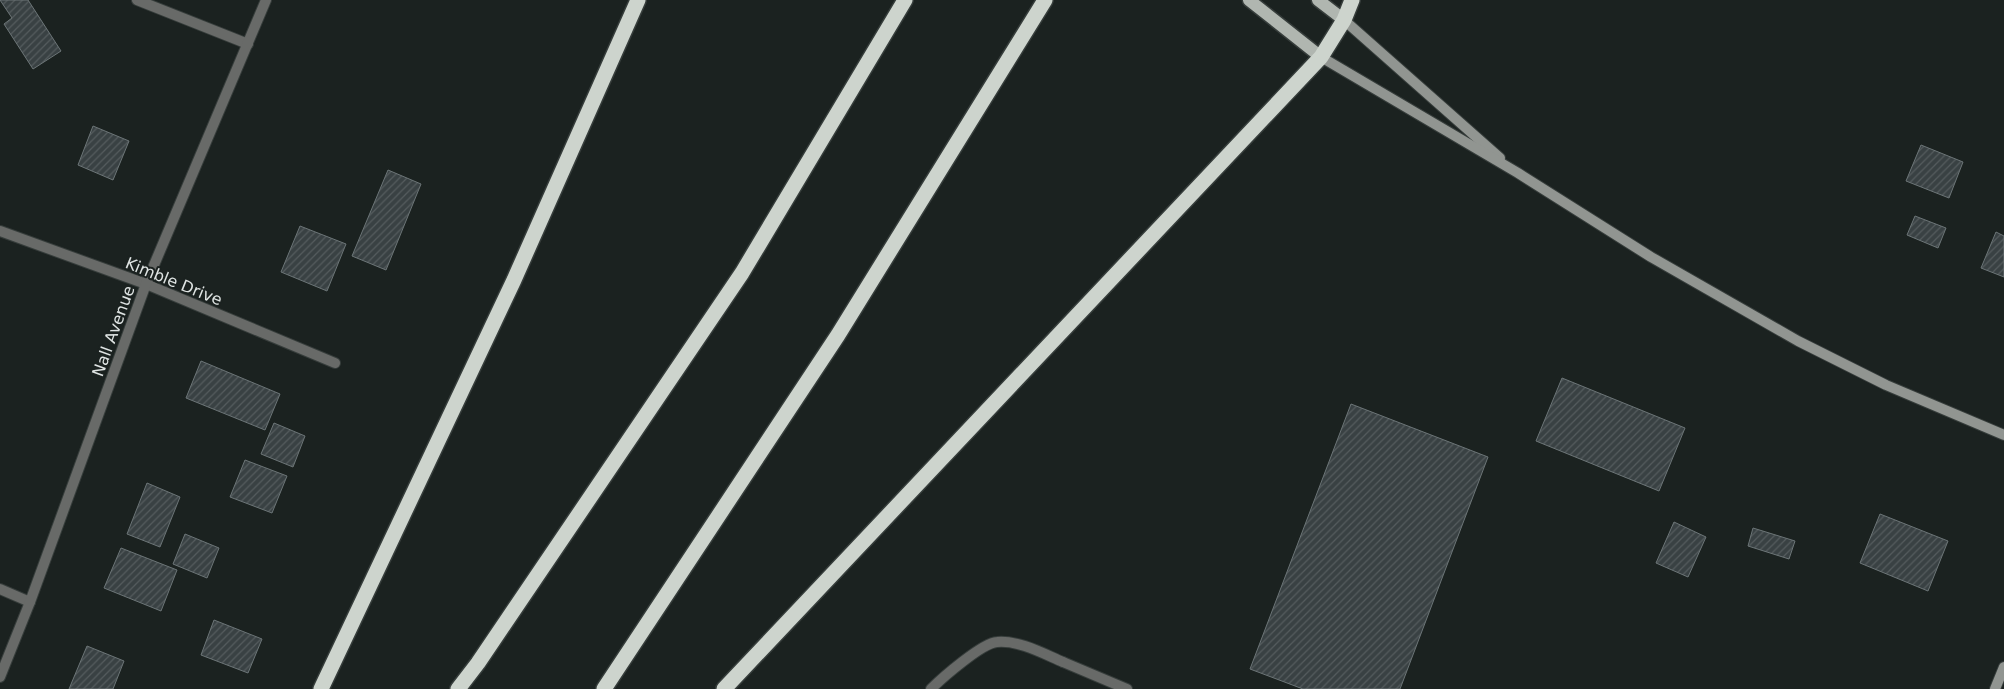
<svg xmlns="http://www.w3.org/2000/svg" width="2004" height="689" viewBox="0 0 2004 689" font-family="'DejaVu Sans',sans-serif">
	<defs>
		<pattern id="building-hatch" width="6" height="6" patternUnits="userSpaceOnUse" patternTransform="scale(1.25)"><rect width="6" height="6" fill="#394143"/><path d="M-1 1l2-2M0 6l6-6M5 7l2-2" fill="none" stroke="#555c5e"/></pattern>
	</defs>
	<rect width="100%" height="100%" fill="#1b2220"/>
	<g fill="url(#building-hatch)" stroke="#6c7577">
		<path d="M0,0H28L61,51L33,69L4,24L12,18Z"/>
		<path d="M93,126L129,141L113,180L78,165Z"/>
		<path d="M1921,145L1963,162L1949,198L1906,181Z"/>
		<path d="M388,170L421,184L386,270L352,256Z"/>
		<path d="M1915,216L1946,228L1938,248L1907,235Z"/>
		<path d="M300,226L346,244L327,291L281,272Z"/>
		<path d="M1996,232L2004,236V277L1981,268Z"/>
		<path d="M201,361L280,394L265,430L186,398Z"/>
		<path d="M1562,378L1685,428L1659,491L1536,441Z"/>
		<path d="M1351,404L1488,457L1400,689H1303L1250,669Z"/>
		<path d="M274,423L305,436L293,467L261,454Z"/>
		<path d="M245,460L287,476L272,513L230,497Z"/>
		<path d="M147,483L180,497L160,547L127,534Z"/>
		<path d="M1880,514L1948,541L1928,591L1860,563Z"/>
		<path d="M1674,522L1706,537L1688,577L1656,563Z"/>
		<path d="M1753,528L1795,541L1789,559L1748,546Z"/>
		<path d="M185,534L219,548L207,578L173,564Z"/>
		<path d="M121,548L177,570L161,611L104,588Z"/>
		<path d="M214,620L262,639L248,673L201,655Z"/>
		<path d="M87,646L124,661L113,689H69Z"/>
	</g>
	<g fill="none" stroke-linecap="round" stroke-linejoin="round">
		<defs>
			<g id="lane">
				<path d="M137,0L248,44"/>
				<path d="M931,689C942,678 982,643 997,642C1019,640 1044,654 1063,662"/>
			</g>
			<g id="street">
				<path d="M0,231L146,284L335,363"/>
				<path d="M0,589L30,602"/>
				<path d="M1063,662L1127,689"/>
				<path d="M0,677L30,602L146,284L266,0"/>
			</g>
			<g id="secondary">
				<path d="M1344,20L1500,158"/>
				<path d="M1321,57L1518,173L1651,257L1798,341L1886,385L2004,435"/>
				<path d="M1995,689L2004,667"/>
			</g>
			<g id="primary">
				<path d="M1249,0L1321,57"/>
				<path d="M1318,0L1344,20"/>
			</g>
			<g id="highway">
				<path d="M321,689L514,280L638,0"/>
				<path d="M458,689L478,663L742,273L905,0"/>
				<path d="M604,689L838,335L1045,0"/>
				<path d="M724,689L1321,57L1344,20L1352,0"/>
			</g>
		</defs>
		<use href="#lane" stroke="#363d3b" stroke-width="12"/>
		<use href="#street" stroke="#363d3b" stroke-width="12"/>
		<use href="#secondary" stroke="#363d3b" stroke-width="12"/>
		<use href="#primary" stroke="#363d3b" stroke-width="15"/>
		<use href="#highway" stroke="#363d3b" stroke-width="18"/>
		<use href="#lane" stroke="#686a68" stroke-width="10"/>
		<use href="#street" stroke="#686a68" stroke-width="10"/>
		<use href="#secondary" stroke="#919591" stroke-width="10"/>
		<use href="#primary" stroke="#b0b6b0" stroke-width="12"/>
		<use href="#highway" stroke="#cdd4cd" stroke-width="15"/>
	</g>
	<g text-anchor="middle" stroke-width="4" stroke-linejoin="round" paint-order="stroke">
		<g font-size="16" fill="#dfe4e3" stroke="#1b2220">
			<text transform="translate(174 281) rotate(22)" y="6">Kimble Drive</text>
			<text transform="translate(113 331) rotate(-70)" y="6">Nall Avenue</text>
		</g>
	</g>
</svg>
